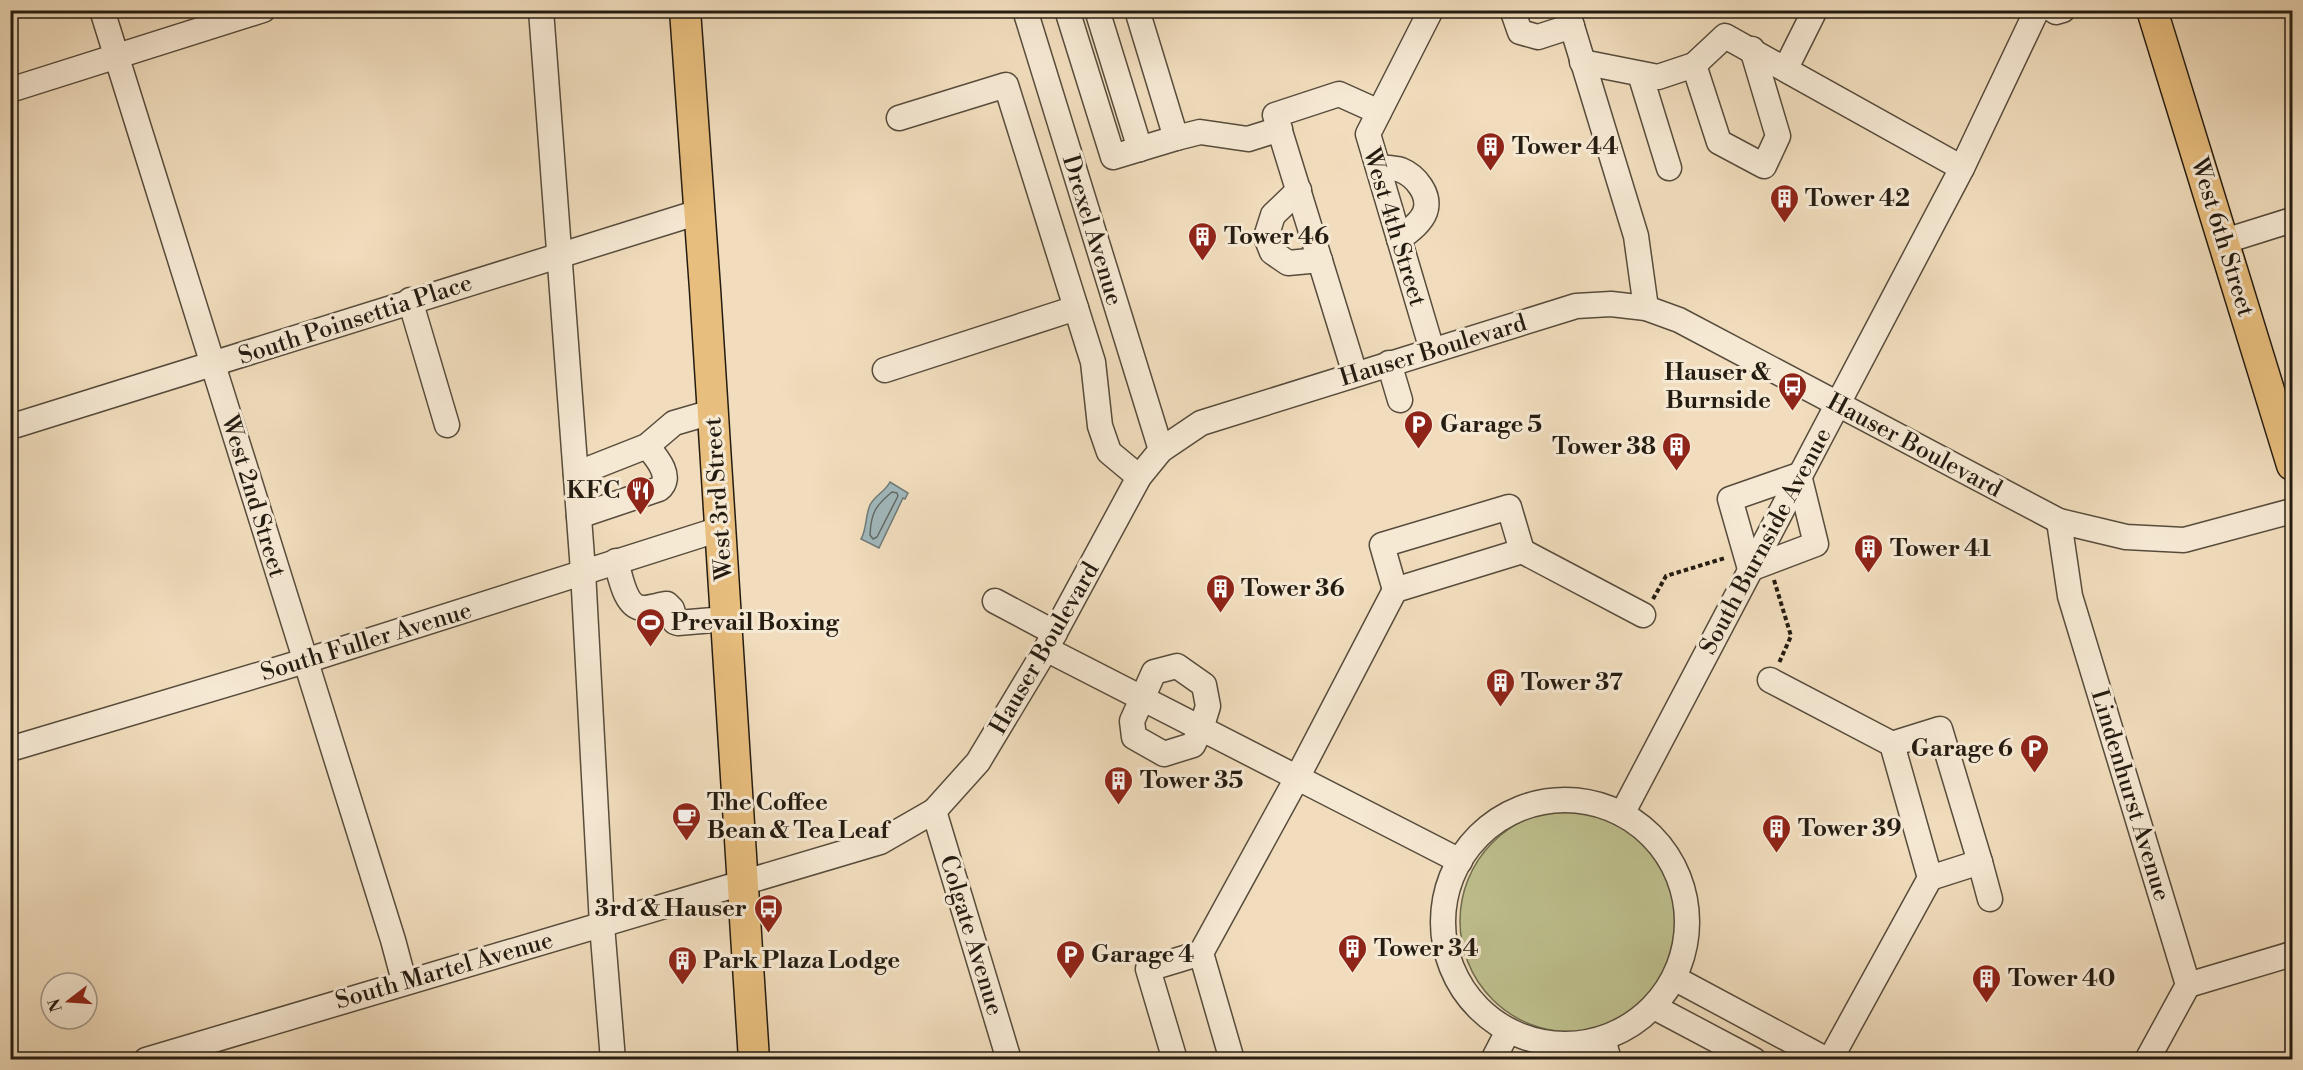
<svg xmlns="http://www.w3.org/2000/svg" width="2303" height="1070" viewBox="0 0 2303 1070" font-family="'Libre Bodoni',serif">
	<rect width="100%" height="100%" fill="#f1ddbd"/>
	<filter id="stains"><feTurbulence type="fractalNoise" baseFrequency=".00333" numOctaves="4"/><feColorMatrix values="0 0 0 0 .2 0 0 0 0 .09 0 0 0 0 .02 0 0 0 .5 -.17"/></filter>
	<radialGradient id="worn" r=".72"><stop offset=".6" stop-color="#630" stop-opacity="0"/><stop offset="1" stop-color="#630" stop-opacity=".3"/></radialGradient>
	<circle fill="#bec08e" stroke="#716e50" stroke-width="1.5" cx="1571" cy="921" r="111"/>
	<path fill="#a1b8bc" stroke="#6f7a78" stroke-width="1.5" d="M890,482L908,493L905,499L903,498L879,548L861,539C867,529 865,516 870,505C875,495 885,492 890,482Z"/>
	<g fill="none" stroke-linecap="round" stroke-linejoin="round">
		<path stroke="#626a66" stroke-width="1.5" d="M892,492L897,493L898,496L877,537L873,539L870,535C871,513 875,506 892,492Z"/>
		<defs>
			<g id="minor">
				<path d="M102,10L393,940L404,981"/>
				<path d="M541,10L583,571L602,925L613,1060"/>
				<path d="M1025,10L1161,450"/>
				<path d="M1067,10L1113,157L1176,138L1137,10"/>
				<path d="M1097,10L1140,149"/>
				<path d="M1431,10L1368,134L1432,350"/>
				<path d="M1567,10L1636,236L1646,308"/>
				<path d="M2053,10L2056,12L2063,10"/>
				<path d="M1513,12L1520,32L1538,37L1572,26"/>
				<path d="M1582,62L1658,77L1694,65L1725,36L1962,168"/>
				<path d="M1694,65L1719,142L1764,166L1778,136L1752,49"/>
				<path d="M1786,68L1815,10"/>
				<path d="M1640,74L1669,168"/>
				<path d="M10,90L263,10"/>
				<path d="M899,118L1006,85L1093,362L1100,426L1109,452L1139,477"/>
				<path d="M1176,138L1200,132L1248,139L1280,129"/>
				<path d="M1378,167C1385,168 1394,168 1401,170C1416,176 1431,195 1425,212C1421,223 1408,232 1399,239"/>
				<path d="M1299,190L1273,215L1266,237L1272,252L1288,263L1320,260"/>
				<path d="M2225,241L2292,220"/>
				<path d="M410,300L447,425"/>
				<path d="M1389,363L1400,400"/>
				<path d="M885,370L1076,308"/>
				<path d="M1355,374L1275,115L1339,94L1379,112"/>
				<path d="M10,427L699,212"/>
				<path d="M576,474L647,446L674,423L712,412"/>
				<path d="M1799,475L1816,544L1750,569L1730,499Z"/>
				<path d="M579,516L659,489C674,477 656,457 647,446"/>
				<path d="M2059,521L2070,596L2188,985L2147,1060"/>
				<path d="M616,561C620,575 625,608 643,608C650,608 659,605 667,604L672,609L675,622L678,623L725,619"/>
				<path d="M1395,590L1382,545L1509,507L1522,551"/>
				<path d="M995,601L1055,633"/>
				<path d="M1046,649L1460,861"/>
				<path d="M1177,666L1204,685L1208,706L1201,729L1193,745L1164,754L1134,737L1132,721L1154,672Z"/>
				<path d="M1770,680L1892,744L1930,878L1830,1060"/>
				<path d="M1892,744L1940,729L1980,862L1930,878"/>
				<path d="M10,749L305,661L720,529"/>
				<circle cx="1565" cy="922" r="122"/>
				<path d="M934,811L1009,1060"/>
				<path d="M1622,814L1962,168L2037,10"/>
				<path d="M1980,862L1990,899"/>
				<path d="M1674,978L1827,1060"/>
				<path d="M2188,985L2292,954"/>
				<path d="M1654,1007L1754,1060"/>
				<path d="M1603,1039L1609,1060"/>
				<path d="M146,1060L880,842L934,811L978,762L1046,649L1139,477L1161,450L1201,423L1576,306L1611,304L1646,308L1679,320L2059,521L2126,537L2184,540L2292,511"/>
				<path d="M1175,1060L1148,969L1201,953"/>
				<path d="M1232,1060L1201,953L1297,778L1395,590L1522,551L1643,615"/>
				<path d="M1493,1060L1508,1031"/>
			</g>
			<g id="major">
				<path d="M685,10L705,289L754,1060"/>
				<path d="M2152,10L2292,465"/>
			</g>
		</defs>
		<use href="#minor" stroke="#574c3c" stroke-width="27"/>
		<use href="#major" stroke="#241c11" stroke-width="33"/>
		<g stroke="#241c11" stroke-width="4" stroke-dasharray="4.5 3" stroke-linecap="butt">
			<path d="M1774,580L1791,636L1779,663"/>
			<path d="M1653,599L1666,576L1725,558"/>
		</g>
		<use href="#minor" stroke="#f6e9d4" stroke-width="24"/>
		<use href="#major" stroke="#e8be7e" stroke-width="30"/>
	</g>
	<defs>
		<symbol id="building-pin" viewBox="-11 -11 22 30"><path d="M0 17L-7.5 6A9.5 9.5 0 1 1 7.5 6Z" fill="#8f2418" stroke="#f6e9d4"/><path d="M-4-6H4V6H1V3H-1V6H-4ZM-2.5-4.3h1.7v1.8h-1.7ZM.8-4.3h1.7v1.8H.8ZM-2.5-1h1.7V.8h-1.7ZM.8-1h1.7V.8H.8Z" fill="#fff"/></symbol>
		<symbol id="bus-pin" viewBox="-11 -11 22 30"><path d="M0 17L-7.5 6A9.5 9.5 0 1 1 7.5 6Z" fill="#8f2418" stroke="#f6e9d4"/><path d="M-5-6H5V4H4V6H2V4H-2V6H-4V4H-5ZM-3.5-4V0h7V-4ZM-3.5 1.2v1.5H-2V1.2ZM2 1.2v1.5H3.5V1.2Z" fill="#fff"/></symbol>
		<symbol id="parking-pin" viewBox="-11 -11 22 30"><path d="M0 17L-7.5 6A9.5 9.5 0 1 1 7.5 6Z" fill="#8f2418" stroke="#f6e9d4"/><path d="M-3.5-5.5H1a3.5 3.5 0 0 1 0 7H-1V5.5H-3.5ZM-1-3.4V-.6H.8a1.4 1.4 0 0 0 0-2.8Z" fill="#fff"/></symbol>
		<symbol id="restaurant-pin" viewBox="-11 -11 22 30"><path d="M0 17L-7.5 6A9.5 9.5 0 1 1 7.5 6Z" fill="#8f2418" stroke="#f6e9d4"/><path d="M-5-6h1v4h1v-4h1v4h1v-4h1v5L-1.5 .5V6h-2V.5L-5-1ZM5-6V6H3V1.5H1.5Q1.5-4 5-6Z" fill="#fff"/></symbol>
		<symbol id="stadium-pin" viewBox="-11 -11 22 30"><path d="M0 17L-7.5 6A9.5 9.5 0 1 1 7.5 6Z" fill="#8f2418" stroke="#f6e9d4"/><path d="M0-5a6.5 5 0 1 0 0 10a6.5 5 0 1 0 0-10ZM-3.5-1.8h7v3.6h-7Z" fill="#fff"/></symbol>
		<symbol id="cafe-pin" viewBox="-11 -11 22 30"><path d="M0 17L-7.5 6A9.5 9.5 0 1 1 7.5 6Z" fill="#8f2418" stroke="#f6e9d4"/><path d="M-5.5-4.5H6V0H3Q3 3.5 0 3.5H-2.5Q-5.5 3.5-5.5 0ZM3-3.2v2h1.7v-2ZM-6 4.5H4V6H-6Z" fill="#fff"/></symbol>
	</defs>
	<g fill-rule="evenodd">
		<use href="#building-pin" x="1474" y="130" width="33" height="45"/>
		<use href="#building-pin" x="1768" y="182" width="33" height="45"/>
		<use href="#building-pin" x="1186" y="220" width="33" height="45"/>
		<use href="#bus-pin" x="1776" y="370" width="33" height="45"/>
		<use href="#parking-pin" x="1402" y="408" width="33" height="45"/>
		<use href="#building-pin" x="1660" y="430" width="33" height="45"/>
		<use href="#restaurant-pin" x="624" y="474" width="33" height="45"/>
		<use href="#building-pin" x="1852" y="532" width="33" height="45"/>
		<use href="#building-pin" x="1204" y="572" width="33" height="45"/>
		<use href="#stadium-pin" x="634" y="606" width="33" height="45"/>
		<use href="#building-pin" x="1484" y="666" width="33" height="45"/>
		<use href="#parking-pin" x="2018" y="732" width="33" height="45"/>
		<use href="#building-pin" x="1102" y="764" width="33" height="45"/>
		<use href="#cafe-pin" x="670" y="800" width="33" height="45"/>
		<use href="#building-pin" x="1760" y="812" width="33" height="45"/>
		<use href="#bus-pin" x="752" y="892" width="33" height="45"/>
		<use href="#building-pin" x="1336" y="932" width="33" height="45"/>
		<use href="#parking-pin" x="1054" y="938" width="33" height="45"/>
		<use href="#building-pin" x="666" y="944" width="33" height="45"/>
		<use href="#building-pin" x="1970" y="962" width="33" height="45"/>
	</g>
	<g text-anchor="middle" stroke-width="6" stroke-linejoin="round" paint-order="stroke">
		<g font-size="24" font-weight="bold" fill="#241c11" stroke="#f6e9d4" text-anchor="start">
			<text x="1512" y="154">Tower 44</text>
			<text x="1805" y="206">Tower 42</text>
			<text x="1224" y="244">Tower 46</text>
			<text x="1771" y="380" text-anchor="end">Hauser &amp;<tspan x="1771" dy="28">Burnside</tspan></text>
			<text x="1440" y="432">Garage 5</text>
			<text x="1656" y="454" text-anchor="end">Tower 38</text>
			<text x="620" y="498" text-anchor="end">KFC</text>
			<text x="1890" y="556">Tower 41</text>
			<text x="1241" y="596">Tower 36</text>
			<text x="671" y="630">Prevail Boxing</text>
			<text x="1521" y="690">Tower 37</text>
			<text x="2013" y="756" text-anchor="end">Garage 6</text>
			<text x="1140" y="788">Tower 35</text>
			<text x="707" y="810">The Coffee<tspan x="707" dy="28">Bean &amp; Tea Leaf</tspan></text>
			<text x="1798" y="836">Tower 39</text>
			<text x="747" y="916" text-anchor="end">3rd &amp; Hauser</text>
			<text x="1374" y="956">Tower 34</text>
			<text x="1091" y="962">Garage 4</text>
			<text x="703" y="968">Park Plaza Lodge</text>
			<text x="2008" y="986">Tower 40</text>
		</g>
		<g font-size="24" fill="#241c11" stroke="#f6e9d4">
			<text transform="translate(1395 227) rotate(73)" y="8">West 4th Street</text>
			<text transform="translate(1093 230) rotate(73)" y="8">Drexel Avenue</text>
			<text transform="translate(2223 237) rotate(73)" y="8">West 6th Street</text>
			<text transform="translate(355 319) rotate(-18)" y="8">South Poinsettia Place</text>
			<text transform="translate(1433 350) rotate(-17)" y="8">Hauser Boulevard</text>
			<text transform="translate(1915 445) rotate(28)" y="8">Hauser Boulevard</text>
			<text transform="translate(254 496) rotate(73)" y="8">West 2nd Street</text>
			<text transform="translate(718 499) rotate(-94)" y="8">West 3rd Street</text>
			<text transform="translate(1765 541) rotate(-62)" y="8">South Burnside Avenue</text>
			<text transform="translate(366 641) rotate(-17)" y="8">South Fuller Avenue</text>
			<text transform="translate(1044 648) rotate(-60)" y="8">Hauser Boulevard</text>
			<text transform="translate(2131 795) rotate(73)" y="8">Lindenhurst Avenue</text>
			<text transform="translate(972 935) rotate(73)" y="8">Colgate Avenue</text>
			<text transform="translate(444 970) rotate(-16)" y="8">South Martel Avenue</text>
		</g>
	</g>
	<rect width="2303" height="1070" fill="none" stroke="#f1ddbd" stroke-width="36"/>
	<rect x="12" y="12" width="2279" height="1046" fill="none" stroke="#241c11" stroke-width="3"/>
	<rect x="18" y="18" width="2267" height="1034" fill="none" stroke="#241c11" stroke-width="1.5"/>
	<g transform="translate(69 1001) rotate(253)"><circle r="28" fill="#f6e9d4" stroke="#a29786" stroke-width="1.5"/>
	<path d="M0-4.5L10 22L0 15L-10 22Z" fill="#8f2418"/>
	<text y="-9" font-size="16" font-weight="bold" text-anchor="middle" fill="#241c11">N</text>
	</g>
	<rect width="100%" height="100%" filter="url(#stains)"/>
	<rect width="100%" height="100%" fill="url(#worn)"/>
</svg>
